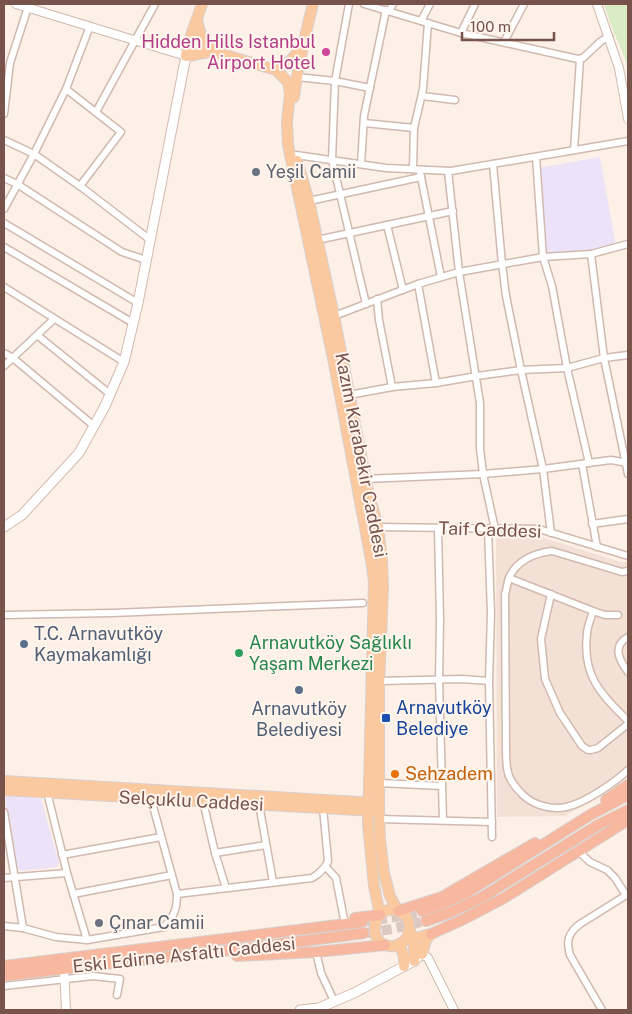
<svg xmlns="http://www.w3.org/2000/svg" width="632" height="1014" viewBox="0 0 632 1014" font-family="'Public Sans',sans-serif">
	<rect width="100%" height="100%" fill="#fcf0e7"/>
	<path fill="#f4e1d5" d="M503,534L538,536L621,562H628V776L605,793L565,816L497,817L496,539Z"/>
	<g fill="#ede3f9">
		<path d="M600,157L616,246L548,259L539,168Z"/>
		<path d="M7,795L41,799L59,863L56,867L22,871L17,868L5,799Z"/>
	</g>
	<path fill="#dbebc5" d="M604,4H628V72L626,61L612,28Z"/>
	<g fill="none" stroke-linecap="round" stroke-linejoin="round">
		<g stroke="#dbc9c0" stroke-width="10" stroke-dasharray="10 5" stroke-linecap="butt">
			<path d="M362,922L409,915L422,911"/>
			<path d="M367,933L392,929L426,921"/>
		</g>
		<defs>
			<g id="minor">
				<path d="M349,4L335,81L332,160L366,304"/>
				<path d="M364,4L461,33L578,59L583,58L600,42L609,36"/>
				<path d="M389,11L393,4"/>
				<path d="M421,21L430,4"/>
				<path d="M461,33L475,4"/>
				<path d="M504,42L524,4"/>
				<path d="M297,77L335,81L370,88"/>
				<path d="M66,89L121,132L80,186"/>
				<path d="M422,96L455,100"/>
				<path d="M96,112L155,4"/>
				<path d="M4,114L10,63L28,7"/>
				<path d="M364,123L414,128"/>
				<path d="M4,140L34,154L84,189L149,239"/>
				<path d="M574,150L580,59"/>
				<path d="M296,155L386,168L451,171L628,141"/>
				<path d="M536,157L543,257L552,286L567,368L589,463"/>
				<path d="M361,164L364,116L386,10"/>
				<path d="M493,164L502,264L506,296L521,370L543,469L551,533"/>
				<path d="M413,169L414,128L423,89L428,23"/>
				<path d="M448,171L459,272L480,403V448L483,474L495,529"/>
				<path d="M420,172L441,277"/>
				<path d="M4,178L17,184L122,252L146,260"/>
				<path d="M309,201L421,177"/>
				<path d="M4,209L34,154L66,89L90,26"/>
				<path d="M4,223L138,303"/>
				<path d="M387,225L403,290"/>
				<path d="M317,240L453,211"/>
				<path d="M4,247L133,323"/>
				<path d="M591,254L604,358L628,474"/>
				<path d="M418,284L436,383"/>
				<path d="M4,287L124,362"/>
				<path d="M377,299L379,320L392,387"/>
				<path d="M334,316L418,284L459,272L543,257L591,254L628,244"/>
				<path d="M37,335L110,394"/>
				<path d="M4,353L13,358L94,426"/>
				<path d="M4,366L54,319"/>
				<path d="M349,395L392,387L436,383L477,376L521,370L567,368L604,358L628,355"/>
				<path d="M582,464L597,547"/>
				<path d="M365,479L483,474L543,469L611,460L628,463"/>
				<path d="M592,524L628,519"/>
				<path d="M378,527L539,529L628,556"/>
				<path d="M438,528L440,620L439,680L443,820"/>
				<path d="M488,529L491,613L489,681L492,837"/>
				<path d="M628,571L622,572L552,551C534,553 516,561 509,578C507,583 507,589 505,594L506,750C506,757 506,765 508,773C510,781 517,789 523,795C533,805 551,810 566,807C585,803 614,783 628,770"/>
				<path d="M509,578L593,611L605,615H618"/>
				<path d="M551,594L541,639L545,679L560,713L582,746L588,750H591L598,748L628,724"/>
				<path d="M593,611C591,619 587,626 587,634C582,676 601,694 628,721"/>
				<path d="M4,615L112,613L363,603"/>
				<path d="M628,637C612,646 619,660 628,672"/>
				<path d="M380,681L462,679L489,681"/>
				<path d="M379,783L442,786"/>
				<path d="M47,792L67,873L87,940"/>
				<path d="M203,801L215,853L226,888"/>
				<path d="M259,804L273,882"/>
				<path d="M4,812L23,928"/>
				<path d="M379,819L492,822"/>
				<path d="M578,851L590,862L607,870L615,878L626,895"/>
				<path d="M215,853L266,845"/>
				<path d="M62,855L161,837"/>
				<path d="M326,867L336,878L344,919"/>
				<path d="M4,878L67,873"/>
				<path d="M73,894L172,875"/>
				<path d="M177,894L312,878C319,874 325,868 328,861L323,808"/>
				<path d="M4,926L23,928L56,937L87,940L164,927C174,916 177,910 177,894L151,799"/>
				<path d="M316,952L321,973L334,1001"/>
				<path d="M4,986L93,976L120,979L117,995"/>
				<path d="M602,1010L570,955C566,941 568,933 580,924L628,894"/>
			</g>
			<g id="tertiary">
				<path d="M16,4L186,56"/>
				<path d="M597,4L619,68L628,119"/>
				<path d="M422,954L428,958L454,1010"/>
				<path d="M64,968L66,1010"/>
			</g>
			<g id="secondary">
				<path d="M4,527L22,515L79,453L105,406L124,362L138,303L186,56"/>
				<path d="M300,1010L319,1008L354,993L414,961L419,956"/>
			</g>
			<g id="primary">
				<path d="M202,4L188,44L186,56C196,56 205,51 215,52L276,70L288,82L290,94L287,121L288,145L334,363L372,565L374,582L368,824L374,886L380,915"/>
				<path d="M197,20C200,35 204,42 215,52"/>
				<path d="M276,70C286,65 295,58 300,48"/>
				<path d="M294,97C298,66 305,35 313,4"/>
				<path d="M297,161L309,201L334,316L368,491L378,527L382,559L383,588L379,687V812L380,840L384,873L390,896L398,911"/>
				<path d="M4,781L375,803"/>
				<path d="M4,790L375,811"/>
				<path d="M411,933L414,946V961"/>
				<path d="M405,940C412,930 411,916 398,911C371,902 365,949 394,946C399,945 401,943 404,941C408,939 412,939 416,938C421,937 426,935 431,934"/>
				<path d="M398,945C404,951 405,958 404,966"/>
				<path d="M422,954L426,940L431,934"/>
			</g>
			<g id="trunk">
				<path d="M606,800L628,785"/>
				<path d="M398,911L442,897L535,843"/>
				<path d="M422,911L444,903L466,893L590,815L628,795"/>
				<path d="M355,918L380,915"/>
				<path d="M426,921L451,912L481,898L598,825L628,810"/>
				<path d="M431,934L464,919L504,898L628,820"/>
				<path d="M237,956L316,952L385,945"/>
				<path d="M4,966L362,922"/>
				<path d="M4,976C124,961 244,950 364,933"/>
			</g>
		</defs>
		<use href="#minor" stroke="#d1b9af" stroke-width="9"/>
		<use href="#tertiary" stroke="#d1b9af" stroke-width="10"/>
		<use href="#secondary" stroke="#d6b9af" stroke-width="11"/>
		<use href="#primary" stroke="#d9cfcd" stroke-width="12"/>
		<use href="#trunk" stroke="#d9cfcd" stroke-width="12"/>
		<use href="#minor" stroke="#fff" stroke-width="6"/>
		<use href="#tertiary" stroke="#fff" stroke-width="8"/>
		<use href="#secondary" stroke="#fff" stroke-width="9"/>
		<use href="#primary" stroke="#fbc9a0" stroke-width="10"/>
		<use href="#trunk" stroke="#f8b89f" stroke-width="10"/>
	</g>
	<circle fill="#d1479c" stroke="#fff5ed" stroke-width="2" cx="326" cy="52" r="5"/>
	<g fill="#6b7280" stroke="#fff5ed" stroke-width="2">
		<circle cx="256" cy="172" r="5"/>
		<circle cx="99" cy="923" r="5"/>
	</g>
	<g fill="#5c6f8a" stroke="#fff5ed" stroke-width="2">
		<circle cx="24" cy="644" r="5"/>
		<circle cx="299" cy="690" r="5"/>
	</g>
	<circle fill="#2e9e5b" stroke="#fff5ed" stroke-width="2" cx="239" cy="653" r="5"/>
	<rect fill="#1a4fb4" stroke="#fff5ed" stroke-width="2" x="381" y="713" width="10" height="10" rx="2.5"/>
	<circle fill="#e8710a" stroke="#fff5ed" stroke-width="2" cx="395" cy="774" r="5"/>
	<g text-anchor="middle" stroke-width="4" stroke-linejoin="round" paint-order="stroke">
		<g font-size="18" fill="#b23c85" stroke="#fff5ed" text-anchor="end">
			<text x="316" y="48">Hidden Hills Istanbul<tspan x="316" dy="21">Airport Hotel</tspan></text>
		</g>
		<g font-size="18" fill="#5b616d" stroke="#fff5ed" text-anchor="start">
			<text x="266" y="178">Yeşil Camii</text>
			<text x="109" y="929">Çınar Camii</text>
		</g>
		<g font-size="18" fill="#77534b" stroke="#fff5ed">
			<text transform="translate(361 455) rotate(79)" y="6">Kazım Karabekir Caddesi</text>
			<text transform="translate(490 530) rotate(2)" y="6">Taif Caddesi</text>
			<text transform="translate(191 801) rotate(3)" y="6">Selçuklu Caddesi</text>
			<text transform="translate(184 955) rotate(-6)" y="6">Eski Edirne Asfaltı Caddesi</text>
		</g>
		<g font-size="18" fill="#4e5e75" stroke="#fff5ed" text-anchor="start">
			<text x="34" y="640">T.C. Arnavutköy<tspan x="34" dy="21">Kaymakamlığı</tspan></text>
			<text x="299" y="715" text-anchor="middle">Arnavutköy<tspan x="299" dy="21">Belediyesi</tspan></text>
		</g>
		<g font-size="18" fill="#27864d" stroke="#fff5ed" text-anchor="start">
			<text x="249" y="649">Arnavutköy Sağlıklı<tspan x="249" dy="21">Yaşam Merkezi</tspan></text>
		</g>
		<g font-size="18" fill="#164399" stroke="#fff5ed" text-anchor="start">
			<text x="396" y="714">Arnavutköy<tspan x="396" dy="21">Belediye</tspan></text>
		</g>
		<g font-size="18" fill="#c56008" stroke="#fff5ed" text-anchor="start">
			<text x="405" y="780">Sehzadem</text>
		</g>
	</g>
	<rect width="632" height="1014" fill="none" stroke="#77534b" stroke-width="10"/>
	<path d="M462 32v8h92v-8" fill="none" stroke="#77534b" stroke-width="2.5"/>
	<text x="470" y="32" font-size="15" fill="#77534b" stroke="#fff5ed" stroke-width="4" paint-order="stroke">100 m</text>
</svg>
